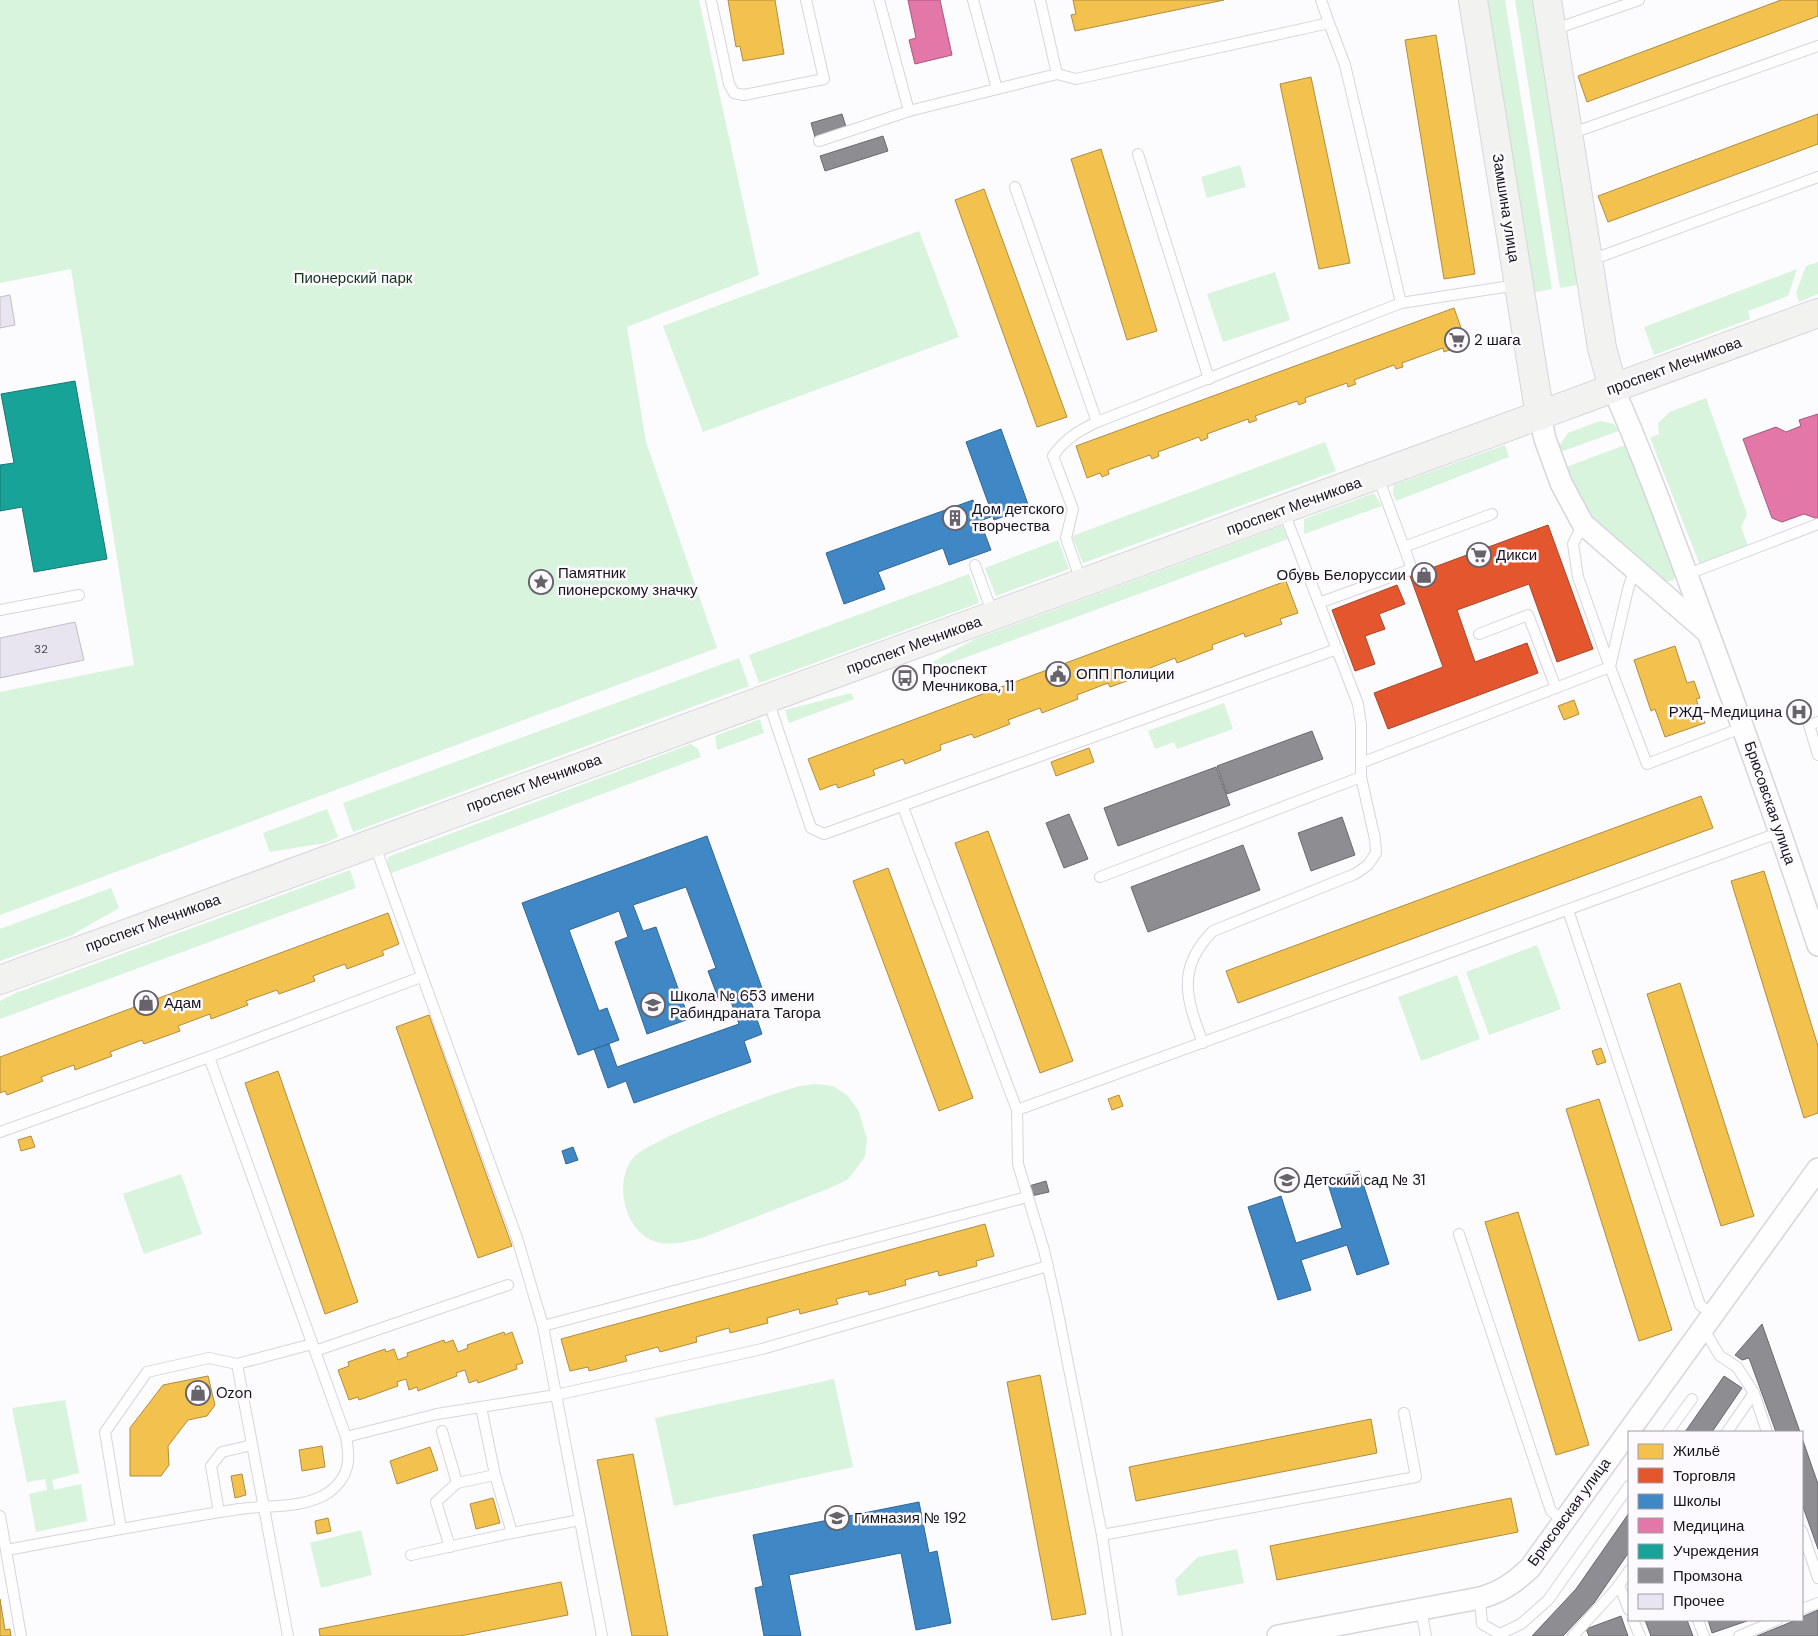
<svg xmlns="http://www.w3.org/2000/svg" width="1818" height="1636" viewBox="0 0 1818 1636" font-family="'DM Sans',sans-serif">
	<rect width="100%" height="100%" fill="#fcfbfe"/>
	<g fill="#d8f4dc">
		<path d="M0,0H699L759,275L627,327L646,442L717,648L0,915V692L134,665L71,269L0,283Z"/>
		<path d="M1484,0H1505L1552,289L1531,293Z"/>
		<path d="M1515,0H1538L1583,284L1560,288Z"/>
		<path d="M1240,165L1246,187L1207,198L1201,177Z"/>
		<path d="M919,231L959,337L703,432L663,326Z"/>
		<path d="M1818,262V294L1799,302L1796,293L1806,266Z"/>
		<path d="M1797,269L1788,296L1748,311L1750,319L1654,355L1644,327Z"/>
		<path d="M1275,272L1290,320L1223,342L1207,294Z"/>
		<path d="M1706,398L1747,514L1741,527L1748,546L1700,565L1650,438L1659,434L1658,423L1670,412Z"/>
		<path d="M1600,421L1614,424L1619,431L1560,452L1559,446L1568,433Z"/>
		<path d="M1325,442L1336,471L1083,563L1072,536Z"/>
		<path d="M1505,445L1509,457L1396,501L1393,494L1394,485Z"/>
		<path d="M1625,445L1676,574L1673,581H1662L1583,510L1566,467Z"/>
		<path d="M1374,493L1382,506L1304,534V519Z"/>
		<path d="M1282,526L1288,539L929,671L927,665L975,639Z"/>
		<path d="M1058,540L1069,569L996,596L985,568Z"/>
		<path d="M969,574L979,603L759,683L749,655Z"/>
		<path d="M739,658L749,686L353,832L343,803Z"/>
		<path d="M851,693L854,699L789,723L785,710Z"/>
		<path d="M1224,703L1233,729L1177,749L1174,742L1155,749L1148,731Z"/>
		<path d="M760,719L764,733L717,750L715,736Z"/>
		<path d="M691,744L698,749L701,757L389,874L387,866L388,857Z"/>
		<path d="M327,809L338,837L325,843L270,852L263,833Z"/>
		<path d="M350,870L356,888L0,1019V1001L16,993Z"/>
		<path d="M111,888L119,908L72,935L0,961V929Z"/>
		<path d="M1537,945L1561,1009L1489,1035L1466,972Z"/>
		<path d="M1457,975L1480,1039L1421,1061L1398,997Z"/>
		<path d="M816,1084L833,1086L848,1096L859,1112L867,1139L865,1156L856,1169L847,1180L830,1188L702,1238C688,1241 675,1245 660,1243C626,1236 612,1185 633,1158C648,1140 762,1097 790,1089C798,1086 808,1085 816,1084Z"/>
		<path d="M181,1174L202,1234L144,1254L123,1194Z"/>
		<path d="M834,1379L853,1467L674,1506L655,1418Z"/>
		<path d="M65,1400L79,1473L52,1480L54,1490L81,1484L87,1521L36,1532L29,1494L47,1490L45,1479L27,1482L12,1408Z"/>
		<path d="M361,1530L372,1575L321,1588L310,1543Z"/>
		<path d="M1237,1549L1244,1583L1178,1596L1175,1580L1198,1557Z"/>
	</g>
	<g fill="#f2c14e" stroke="#b08d3f">
		<path d="M728,0H775L784,54L743,61L740,46L736,47Z"/>
		<path d="M1073,0H1224L1075,31L1071,15L1076,14Z"/>
		<path d="M1781,0H1818V16L1587,102L1578,76Z"/>
		<path d="M1436,35L1475,274L1444,279L1405,40Z"/>
		<path d="M1311,77L1350,263L1319,269L1280,84Z"/>
		<path d="M1818,114V144L1608,222L1598,196Z"/>
		<path d="M1101,149L1157,331L1127,340L1071,159Z"/>
		<path d="M984,189L1067,417L1037,427L955,200Z"/>
		<path d="M1454,308L1465,339L1450,345L1452,349L1444,352L1443,348L1402,363L1403,367L1396,369L1394,365L1354,380L1356,384L1348,387L1347,383L1305,398L1306,402L1299,405L1297,401L1255,416L1257,420L1249,423L1248,419L1207,434L1208,438L1201,441L1199,437L1158,452L1159,456L1152,459L1150,455L1108,470L1109,474L1102,477L1100,473L1087,478L1076,446Z"/>
		<path d="M1286,581L1298,613L1280,619L1282,624L1245,637L1244,633L1212,645L1213,649L1177,663L1175,658L1145,670L1146,674L1110,687L1108,683L1077,695L1078,699L1042,713L1040,708L1008,720L1010,724L974,738L972,734L940,745L941,750L905,764L903,759L873,770L875,775L838,788L836,784L820,790L808,759Z"/>
		<path d="M1675,646L1687,683L1694,681L1700,698L1696,699L1705,723L1665,737L1655,709L1651,711L1634,660Z"/>
		<path d="M1574,700L1579,714L1564,720L1558,706Z"/>
		<path d="M1089,748L1094,762L1056,776L1051,762Z"/>
		<path d="M1701,796L1713,828L1238,1003L1226,971Z"/>
		<path d="M988,831L1073,1061L1040,1073L955,843Z"/>
		<path d="M888,868L973,1098L939,1111L853,881Z"/>
		<path d="M1764,871L1818,1046V1113L1804,1118L1731,881Z"/>
		<path d="M388,913L399,944L382,951L384,955L347,969L345,964L313,976L315,981L279,994L277,990L246,1001L248,1005L211,1019L210,1014L178,1026L180,1031L144,1044L142,1040L110,1052L112,1056L75,1070L74,1065L41,1077L43,1081L7,1095L5,1091L0,1093V1057Z"/>
		<path d="M1680,983L1754,1216L1721,1226L1647,994Z"/>
		<path d="M429,1015L512,1246L478,1258L396,1027Z"/>
		<path d="M1601,1048L1606,1062L1597,1065L1592,1051Z"/>
		<path d="M278,1071L358,1302L325,1314L245,1083Z"/>
		<path d="M1119,1095L1123,1106L1112,1110L1108,1099Z"/>
		<path d="M1599,1099L1672,1330L1639,1341L1566,1109Z"/>
		<path d="M31,1136L35,1147L21,1151L18,1140Z"/>
		<path d="M1518,1212L1589,1445L1556,1455L1485,1222Z"/>
		<path d="M985,1224L994,1256L976,1261L977,1266L939,1276L938,1271L905,1280L906,1285L869,1295L868,1291L836,1299L838,1304L800,1314L799,1309L767,1318L768,1323L730,1333L729,1328L696,1337L697,1342L660,1352L658,1347L625,1356L627,1361L589,1371L588,1367L570,1371L561,1339Z"/>
		<path d="M504,1332L505,1335L512,1332L523,1363L516,1365L517,1369L478,1383L477,1380L469,1383L465,1370L456,1373L457,1376L418,1391L417,1387L409,1390L406,1379L397,1382L398,1386L359,1400L358,1397L349,1400L338,1370L349,1366L348,1362L385,1349L386,1352L394,1349L398,1360L408,1356L407,1353L444,1340L445,1343L453,1340L458,1352L468,1348L467,1345Z"/>
		<path d="M1040,1375L1086,1614L1052,1620L1007,1382Z"/>
		<path d="M208,1376L215,1405L207,1416L188,1420L168,1446L169,1465L161,1476H130V1428L163,1385Z"/>
		<path d="M1371,1419L1377,1453L1136,1501L1129,1467Z"/>
		<path d="M322,1446L325,1467L302,1471L299,1450Z"/>
		<path d="M430,1447L438,1470L397,1484L390,1461Z"/>
		<path d="M633,1454L668,1636H632L621,1580L597,1460Z"/>
		<path d="M242,1474L246,1495L235,1498L231,1476Z"/>
		<path d="M493,1498L500,1523L476,1529L470,1504Z"/>
		<path d="M1511,1498L1518,1532L1277,1580L1270,1546Z"/>
		<path d="M328,1518L331,1531L317,1534L315,1521Z"/>
		<path d="M561,1582L568,1615L460,1636H320L319,1629Z"/>
		<path d="M0,1599L5,1630L10,1629L11,1636H0Z"/>
	</g>
	<g fill="#e4572e" stroke="#a64328">
		<path d="M1548,525L1593,649L1557,662L1529,584L1457,610L1475,662L1527,643L1538,673L1388,729L1374,693L1443,667L1410,576Z"/>
		<path d="M1397,585L1405,604L1379,614L1385,629L1365,636L1375,664L1355,671L1332,610Z"/>
	</g>
	<g fill="#3f88c5" stroke="#336592">
		<path d="M1001,429L1029,507L994,520L993,516L980,521L991,550L949,565L943,548L878,572L885,589L844,604L826,553L973,500L977,513L990,508L966,442Z"/>
		<path d="M707,836L762,988L720,1003L708,971L716,968L686,887L633,905L643,931L656,927L689,1019L647,1034L615,942L628,937L619,911L569,930L599,1011L607,1008L619,1040L578,1055L522,903Z"/>
		<path d="M748,993L762,1034L744,1041L751,1062L634,1103L626,1081L608,1088L594,1049L609,1044L617,1067L739,1024L730,999Z"/>
		<path d="M573,1147L578,1160L566,1164L562,1151Z"/>
		<path d="M1359,1171L1389,1264L1357,1275L1347,1245L1301,1260L1311,1290L1278,1300L1248,1207L1281,1196L1296,1243L1342,1228L1327,1181Z"/>
		<path d="M919,1502L929,1553L937,1551L951,1623L916,1630L901,1553L789,1575L801,1636H764L755,1588L763,1586L753,1535Z"/>
	</g>
	<g fill="#e377a8" stroke="#a6597e">
		<path d="M908,0H940L952,55L915,64L909,40L916,38Z"/>
		<path d="M1818,414V519L1804,514L1782,522L1772,518L1743,439L1776,427L1786,432L1801,426L1799,420Z"/>
	</g>
	<path fill="#17a398" stroke="#177872" d="M75,381L107,559L34,572L22,507L0,511V465L14,463L1,394Z"/>
	<g fill="#8d8d92" stroke="#69686e">
		<path d="M842,114L846,127L815,137L811,123Z"/>
		<path d="M883,136L888,151L825,171L820,156Z"/>
		<path d="M1312,731L1323,759L1227,794L1217,766Z"/>
		<path d="M1216,767L1230,805L1118,846L1104,808Z"/>
		<path d="M1069,814L1088,859L1064,868L1046,823Z"/>
		<path d="M1342,817L1355,855L1311,871L1298,833Z"/>
		<path d="M1243,845L1260,890L1148,932L1131,887Z"/>
		<path d="M1046,1181L1049,1192L1031,1196L1029,1186Z"/>
		<path d="M1762,1324L1800,1432H1776L1749,1358L1742,1360L1735,1355Z"/>
		<path d="M1724,1376L1742,1388L1712,1432H1685Z"/>
		<path d="M1802,1438L1818,1484V1549L1802,1504Z"/>
		<path d="M1629,1513V1552L1594,1603L1563,1636H1532L1576,1589Z"/>
		<path d="M1818,1610V1636H1757L1796,1620H1802V1617Z"/>
		<path d="M1621,1616L1628,1636H1589L1586,1629Z"/>
		<path d="M1645,1620H1687L1693,1636H1651Z"/>
		<path d="M1708,1620H1747V1621L1712,1633Z"/>
	</g>
	<g fill="#e8e4f0" stroke="#c1bfc5">
		<path d="M10,295L15,325L0,328V297Z"/>
		<path d="M75,622L84,660L0,678V638Z"/>
	</g>
	<g fill="none" stroke-linecap="round" stroke-linejoin="round">
		<defs>
			<g id="lane">
				<path d="M711,0L729,84L734,93L744,95L824,79L806,0"/>
				<path d="M879,0L909,111L1057,74L1076,79L1329,23L1321,0"/>
				<path d="M973,0L997,89"/>
				<path d="M1040,0L1057,74"/>
				<path d="M1329,23L1345,65L1401,303L1517,285"/>
				<path d="M1552,28L1564,26L1639,0"/>
				<path d="M1569,133L1581,130L1818,46"/>
				<path d="M819,141L909,111"/>
				<path d="M1138,154L1209,379"/>
				<path d="M1015,187L1097,422L1401,303"/>
				<path d="M1588,258L1602,256L1818,177"/>
				<path d="M1378,477L1404,547L1492,514"/>
				<path d="M1583,524L1573,544L1578,577L1610,667L1628,589L1631,580L1637,572"/>
				<path d="M975,565L993,615"/>
				<path d="M1688,574L1818,524"/>
				<path d="M1081,581L1066,538L1073,509L1053,456C1065,439 1078,431 1097,422"/>
				<path d="M1319,603L1412,569L1404,547"/>
				<path d="M0,610L79,595"/>
				<path d="M1479,634L1528,615L1556,688"/>
				<path d="M768,700L811,828L824,834L1337,649"/>
				<path d="M1818,722L1809,725L1818,755"/>
				<path d="M1361,763L1610,667L1647,764L1744,727"/>
				<path d="M903,807L1017,1110L1018,1164L1044,1250L1056,1303L1102,1535L1117,1636"/>
				<path d="M374,843L517,1238L543,1326L602,1636"/>
				<path d="M1100,877L1361,777"/>
				<path d="M1568,910L1700,1305L1712,1314"/>
				<path d="M1203,1043C1186,998 1176,968 1213,931L1355,874L1368,865L1376,853L1375,839L1361,777V725L1358,704L1283,510"/>
				<path d="M1017,1110L1781,832"/>
				<path d="M0,1132L209,1057"/>
				<path d="M1459,1234L1551,1511L1563,1520"/>
				<path d="M543,1326L1027,1197"/>
				<path d="M1703,1328L1720,1356L1737,1367L1754,1393L1767,1432"/>
				<path d="M315,1351L508,1285"/>
				<path d="M237,1364L288,1636"/>
				<path d="M481,1407L495,1475L512,1533L580,1520"/>
				<path d="M442,1431L457,1483L436,1502L450,1547"/>
				<path d="M1668,1432L1692,1399"/>
				<path d="M1727,1432L1754,1393"/>
				<path d="M346,1437L437,1414L556,1395L762,1349L1048,1266"/>
				<path d="M457,1483L495,1475"/>
				<path d="M219,1512L211,1466L222,1452L252,1445"/>
				<path d="M0,1516L21,1636"/>
				<path d="M121,1529L105,1432L147,1372L209,1358L237,1364L312,1344"/>
				<path d="M1802,1531L1818,1578"/>
				<path d="M1102,1535L1416,1477L1404,1413"/>
				<path d="M6,1550C84,1536 161,1521 239,1509C267,1505 303,1509 328,1493C349,1478 351,1460 346,1437L209,1057L421,977"/>
				<path d="M411,1555L512,1533"/>
				<path d="M1619,1585L1629,1610"/>
				<path d="M1480,1598L1482,1624L1500,1634L1521,1624L1548,1600L1629,1486"/>
				<path d="M1802,1609L1818,1603"/>
				<path d="M1421,1610L1426,1636"/>
				<path d="M1633,1620L1640,1636"/>
				<path d="M1698,1620L1704,1636"/>
				<path d="M1573,1636L1616,1589L1629,1571"/>
				<path d="M1739,1636L1777,1620"/>
			</g>
			<g id="street">
				<path d="M1613,388C1649,469 1678,552 1709,635C1747,738 1784,841 1818,945"/>
				<path d="M1540,416L1545,439L1561,483L1583,524L1706,631"/>
				<path d="M1278,1636L1480,1598C1501,1592 1514,1583 1530,1568L1818,1169"/>
			</g>
			<g id="secondary">
				<path d="M1473,0L1540,416"/>
				<path d="M1547,0L1602,348L1613,388"/>
				<path d="M0,980L1818,313"/>
			</g>
		</defs>
		<use href="#lane" stroke="#d7d5db" stroke-width="12"/>
		<use href="#street" stroke="#d7d5db" stroke-width="24"/>
		<use href="#secondary" stroke="#d7d5db" stroke-width="30"/>
		<use href="#lane" stroke="#fffeff" stroke-width="10"/>
		<use href="#street" stroke="#fffeff" stroke-width="21"/>
		<use href="#secondary" stroke="#f2f3f1" stroke-width="28"/>
	</g>
	<defs>
		<symbol id="supermarket-ring" viewBox="-11 -11 22 22"><circle r="9.5" fill="#fcfaff" stroke="#66646a" stroke-width="1.5"/><path d="M-6-5.5h2.5l.6 2H6L4.5 2H-2.5L-4.4-4H-6ZM-1.5 3.2a1.3 1.3 0 1 0 .1 0ZM3 3.2a1.3 1.3 0 1 0 .1 0Z" fill="#66646a"/></symbol>
		<symbol id="building-ring" viewBox="-11 -11 22 22"><circle r="9.5" fill="#fcfaff" stroke="#66646a" stroke-width="1.5"/><path d="M-4-6H4V6H1V3H-1V6H-4ZM-2.5-4.3h1.7v1.8h-1.7ZM.8-4.3h1.7v1.8H.8ZM-2.5-1h1.7V.8h-1.7ZM.8-1h1.7V.8H.8Z" fill="#66646a"/></symbol>
		<symbol id="shop-ring" viewBox="-11 -11 22 22"><circle r="9.5" fill="#fcfaff" stroke="#66646a" stroke-width="1.5"/><path d="M-5-2.5h2.3a2.7 3.5 0 0 1 5.4 0H5L5.5 6h-11ZM-1.5-2.5h3a1.5 2.3 0 0 0-3 0Z" fill="#66646a"/></symbol>
		<symbol id="sight-ring" viewBox="-11 -11 22 22"><circle r="9.5" fill="#fcfaff" stroke="#66646a" stroke-width="1.5"/><path d="M0-6L1.8-2.2L6-1.7L2.9 1.2L3.7 5.4L0 3.3L-3.7 5.4L-2.9 1.2L-6-1.7L-1.8-2.2Z" fill="#66646a"/></symbol>
		<symbol id="civic-ring" viewBox="-11 -11 22 22"><circle r="9.5" fill="#fcfaff" stroke="#66646a" stroke-width="1.5"/><path d="M-.6-6.5H3V-4.5H.6V-3L4-1V1h2V6H-6V1h2V-1L-.6-3ZM-1.2 2.5V6h2.4V2.5Z" fill="#66646a"/></symbol>
		<symbol id="bus-ring" viewBox="-11 -11 22 22"><circle r="9.5" fill="#fcfaff" stroke="#66646a" stroke-width="1.5"/><path d="M-5-6H5V4H4V6H2V4H-2V6H-4V4H-5ZM-3.5-4V0h7V-4ZM-3.5 1.2v1.5H-2V1.2ZM2 1.2v1.5H3.5V1.2Z" fill="#66646a"/></symbol>
		<symbol id="hospital-ring" viewBox="-11 -11 22 22"><circle r="9.5" fill="#fcfaff" stroke="#66646a" stroke-width="1.5"/><path d="M-5-5h3v3.5h4V-5h3V5h-3V1.5h-4V5h-3Z" fill="#66646a"/></symbol>
		<symbol id="school-ring" viewBox="-11 -11 22 22"><circle r="9.5" fill="#fcfaff" stroke="#66646a" stroke-width="1.5"/><path d="M0-5L7-2L0 1L-7-2ZM-4 1L0 2.5L4 1V4Q0 6-4 4Z" fill="#66646a"/></symbol>
	</defs>
	<g fill-rule="evenodd">
		<use href="#supermarket-ring" x="1443" y="326" width="28" height="28"/>
		<use href="#building-ring" x="941" y="504" width="28" height="28"/>
		<use href="#supermarket-ring" x="1465" y="541" width="28" height="28"/>
		<use href="#shop-ring" x="1410" y="561" width="28" height="28"/>
		<use href="#sight-ring" x="527" y="568" width="28" height="28"/>
		<use href="#civic-ring" x="1044" y="660" width="28" height="28"/>
		<use href="#bus-ring" x="891" y="664" width="28" height="28"/>
		<use href="#hospital-ring" x="1785" y="698" width="28" height="28"/>
		<use href="#shop-ring" x="132" y="989" width="28" height="28"/>
		<use href="#school-ring" x="639" y="991" width="28" height="28"/>
		<use href="#school-ring" x="1273" y="1166" width="28" height="28"/>
		<use href="#shop-ring" x="184" y="1379" width="28" height="28"/>
		<use href="#school-ring" x="823" y="1504" width="28" height="28"/>
	</g>
	<g text-anchor="middle" stroke-width="5" stroke-linejoin="round" paint-order="stroke">
		<g font-size="12" fill="#4c4851">
			<text x="41" y="653">32</text>
		</g>
		<g font-size="15" fill="#16131b" stroke="#fcfaff">
			<text transform="translate(1506 208) rotate(81)" y="5">Замшина улица</text>
			<text transform="translate(1674 366) rotate(-20)" y="5">проспект Мечникова</text>
			<text transform="translate(1294 506) rotate(-20)" y="5">проспект Мечникова</text>
			<text transform="translate(914 645) rotate(-20)" y="5">проспект Мечникова</text>
			<text transform="translate(534 783) rotate(-20)" y="5">проспект Мечникова</text>
			<text transform="translate(1770 803) rotate(71)" y="5">Брюсовская улица</text>
			<text transform="translate(153 923) rotate(-20)" y="5">проспект Мечникова</text>
			<text transform="translate(1569 1512) rotate(-54)" y="5">Брюсовская улица</text>
		</g>
		<g font-size="15" fill="#113418" stroke="#fcfaff">
			<text x="353" y="283">Пионерский парк</text>
		</g>
		<g font-size="15" fill="#16131b" stroke="#fcfaff" text-anchor="start">
			<text x="1474" y="345">2 шага</text>
			<text x="972" y="514">Дом детского<tspan x="972" dy="17">творчества</tspan></text>
			<text x="1496" y="560">Дикси</text>
			<text x="558" y="578">Памятник<tspan x="558" dy="17">пионерскому значку</tspan></text>
			<text x="1406" y="580" text-anchor="end">Обувь Белоруссии</text>
			<text x="922" y="674">Проспект<tspan x="922" dy="17">Мечникова, 11</tspan></text>
			<text x="1076" y="679">ОПП Полиции</text>
			<text x="1782" y="717" text-anchor="end">РЖД-Медицина</text>
			<text x="670" y="1001">Школа № 653 имени<tspan x="670" dy="17">Рабиндраната Тагора</tspan></text>
			<text x="164" y="1008">Адам</text>
			<text x="1304" y="1185">Детский сад № 31</text>
			<text x="216" y="1398">Ozon</text>
			<text x="854" y="1523">Гимназия № 192</text>
		</g>
	</g>
	<rect x="1628" y="1431" width="175" height="190" fill="#fcfaff" stroke="#a09ea4"/>
	<rect x="1638" y="1444" width="25" height="15" fill="#f2c14e" stroke="#a09ea4"/>
	<text x="1673" y="1456" font-size="15" fill="#16131b">Жильё</text>
	<rect x="1638" y="1468" width="25" height="15" fill="#e4572e" stroke="#a09ea4"/>
	<text x="1673" y="1481" font-size="15" fill="#16131b">Торговля</text>
	<rect x="1638" y="1494" width="25" height="15" fill="#3f88c5" stroke="#a09ea4"/>
	<text x="1673" y="1506" font-size="15" fill="#16131b">Школы</text>
	<rect x="1638" y="1518" width="25" height="15" fill="#e377a8" stroke="#a09ea4"/>
	<text x="1673" y="1531" font-size="15" fill="#16131b">Медицина</text>
	<rect x="1638" y="1544" width="25" height="15" fill="#17a398" stroke="#a09ea4"/>
	<text x="1673" y="1556" font-size="15" fill="#16131b">Учреждения</text>
	<rect x="1638" y="1568" width="25" height="15" fill="#8d8d92" stroke="#a09ea4"/>
	<text x="1673" y="1581" font-size="15" fill="#16131b">Промзона</text>
	<rect x="1638" y="1594" width="25" height="15" fill="#e8e4f0" stroke="#a09ea4"/>
	<text x="1673" y="1606" font-size="15" fill="#16131b">Прочее</text>
</svg>
